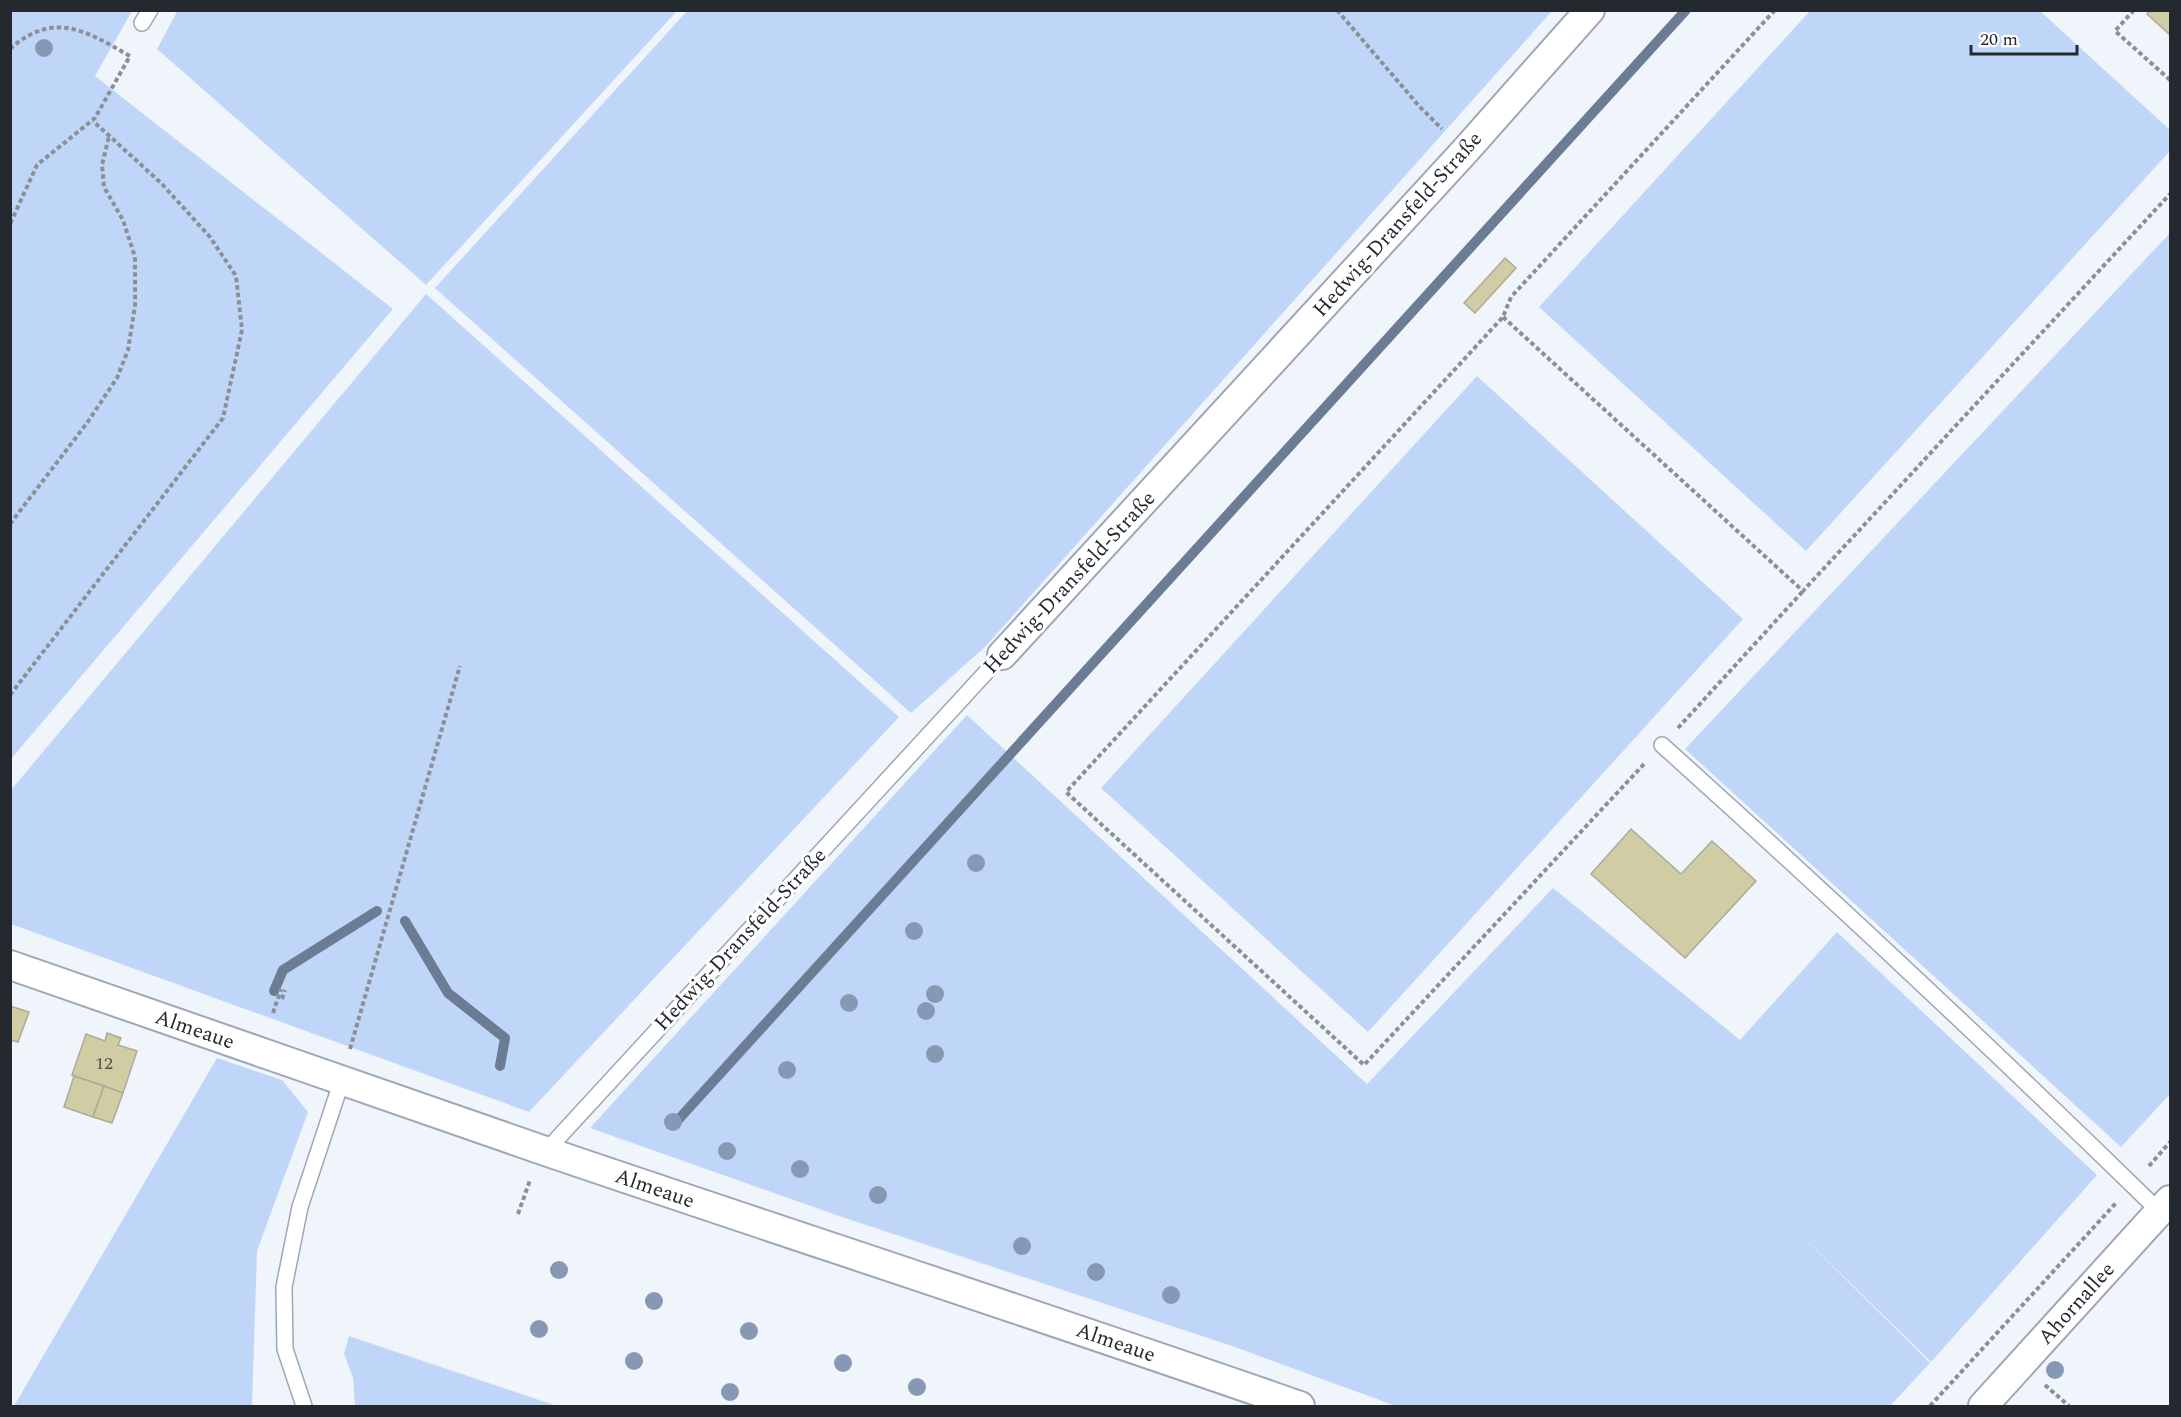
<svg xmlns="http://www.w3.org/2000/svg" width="2181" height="1417" viewBox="0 0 2181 1417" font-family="Spectral,serif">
	<rect width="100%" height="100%" fill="#f0f5fc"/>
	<g fill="#c0d6f8">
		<path d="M11,10L132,11L95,76L393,309L11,759Z"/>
		<path d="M178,10H677V11L426,285L157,49Z"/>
		<path d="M688,10H1552V11L985,647L911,713L435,288Z"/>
		<path d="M1810,11H2040L2170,130V151L1806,551L1539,307Z"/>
		<path d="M2170,233V1094L2121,1147L1685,749Z"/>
		<path d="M426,294L899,717L529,1112L11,924V790Z"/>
		<path d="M1477,376L1743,619L1368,1032L1101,788Z"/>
		<path d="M967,715L1367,1084L1553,888L1740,1040L1837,932L2097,1175L1931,1362L1777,1211L1930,1363L1890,1406H1396L1232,1346L836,1215L590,1128Z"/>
		<path d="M217,1058L282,1080L308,1112L257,1251L252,1406H14Z"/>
		<path d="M349,1336L557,1406H355L353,1378L344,1354Z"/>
	</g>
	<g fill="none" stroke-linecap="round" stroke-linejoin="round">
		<g stroke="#6c7c94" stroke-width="10">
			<path d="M405,921L448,993L505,1038L500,1066"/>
			<path d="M274,991L283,970L377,911"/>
			<path d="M678,1120L1686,10"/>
		</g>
	</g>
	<g fill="#d0cca4" stroke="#adab98" stroke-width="1.5">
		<path d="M2150,10H2170V35L2147,14Z"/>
		<path d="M1505,258L1516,268L1475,313L1464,303Z"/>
		<path d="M1631,829L1681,874L1712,841L1756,881L1685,958L1591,874Z"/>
		<path d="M10,1006L29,1012L18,1042L10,1040Z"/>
		<path d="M107,1033L121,1038L118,1045L137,1051L123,1093L72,1075L86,1034L105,1041Z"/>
		<path d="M74,1076L104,1086L93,1117L64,1107Z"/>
		<path d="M104,1086L123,1093L112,1123L93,1117Z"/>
	</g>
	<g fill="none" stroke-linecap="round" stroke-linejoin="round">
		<defs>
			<g id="lane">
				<path d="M142,23L150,10"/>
				<path d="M1662,745C1831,897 1997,1053 2160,1212"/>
				<path d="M546,1151L1002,655"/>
				<path d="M304,1406L285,1349L284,1287L300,1207L342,1080"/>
			</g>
			<g id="street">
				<path d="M1002,655L1465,151L1590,10"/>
				<path d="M10,965C190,1027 368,1090 548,1152C798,1237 1051,1319 1300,1406"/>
				<path d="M1983,1406L2170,1200"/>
			</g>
		</defs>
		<use href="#lane" stroke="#9da7b7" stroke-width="18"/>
		<use href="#street" stroke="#9da7b7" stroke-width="32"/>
		<g stroke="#8b9097" stroke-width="4" stroke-dasharray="4.5 3" stroke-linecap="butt">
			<path d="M1337,10L1419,106L1442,129"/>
			<path d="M2134,10L2115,31L2170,80"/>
			<path d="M10,49C54,10 86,31 130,56L95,118L37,165L10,224"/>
			<path d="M1503,317L1803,591L2170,194"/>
			<path d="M10,524L87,423L117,378L128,350L135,306V257L123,220L104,187L102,165L109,136"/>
			<path d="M10,695L223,418L242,330L236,276L210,237L161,183L93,121"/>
			<path d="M1678,728L1803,591"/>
			<path d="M1644,764L1364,1065L1066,792L1503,317L1511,297L1775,10"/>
			<path d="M282,999L285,990"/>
			<path d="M273,1013L281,989"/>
			<path d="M350,1049L460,666"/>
			<path d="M2149,1166L2170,1142"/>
			<path d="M518,1214L530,1180"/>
			<path d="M2045,1385L2069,1406"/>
			<path d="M1930,1406L2116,1203"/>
		</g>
		<use href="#lane" stroke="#fff" stroke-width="15"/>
		<use href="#street" stroke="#fff" stroke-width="28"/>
	</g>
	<g fill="#8698b4">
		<circle cx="44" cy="48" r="9"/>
		<circle cx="976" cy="863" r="9"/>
		<circle cx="914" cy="931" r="9"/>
		<circle cx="935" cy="994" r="9"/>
		<circle cx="849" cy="1003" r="9"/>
		<circle cx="926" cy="1011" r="9"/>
		<circle cx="935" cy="1054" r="9"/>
		<circle cx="787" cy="1070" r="9"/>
		<circle cx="673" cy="1122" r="9"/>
		<circle cx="727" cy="1151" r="9"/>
		<circle cx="800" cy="1169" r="9"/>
		<circle cx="878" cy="1195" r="9"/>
		<circle cx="1022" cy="1246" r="9"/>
		<circle cx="559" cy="1270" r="9"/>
		<circle cx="1096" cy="1272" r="9"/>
		<circle cx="1171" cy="1295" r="9"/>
		<circle cx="654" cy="1301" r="9"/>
		<circle cx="539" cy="1329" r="9"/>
		<circle cx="749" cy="1331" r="9"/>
		<circle cx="634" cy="1361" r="9"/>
		<circle cx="843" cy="1363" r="9"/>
		<circle cx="2055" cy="1370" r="9"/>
		<circle cx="917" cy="1387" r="9"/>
		<circle cx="730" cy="1392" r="9"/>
	</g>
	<g text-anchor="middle" stroke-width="6" stroke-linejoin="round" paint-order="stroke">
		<g font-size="18" fill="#4f514c">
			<text x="104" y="1069">12</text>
		</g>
		<g font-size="21" fill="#24282f" stroke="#fff">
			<text transform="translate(1397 224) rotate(-48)" y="7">Hedwig-Dransfeld-Straße</text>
			<text transform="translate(1069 582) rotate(-47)" y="7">Hedwig-Dransfeld-Straße</text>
			<text transform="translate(740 939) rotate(-47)" y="7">Hedwig-Dransfeld-Straße</text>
			<text transform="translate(195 1029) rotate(19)" y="7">Almeaue</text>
			<text transform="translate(655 1188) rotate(19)" y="7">Almeaue</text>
			<text transform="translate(2076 1303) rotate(-48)" y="7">Ahornallee</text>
			<text transform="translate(1116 1342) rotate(19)" y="7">Almeaue</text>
		</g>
	</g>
	<rect width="2181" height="1417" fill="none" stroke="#24282f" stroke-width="24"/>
	<path d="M1971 45v9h106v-9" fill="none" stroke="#24282f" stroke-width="3"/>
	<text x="1980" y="45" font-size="18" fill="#24282f" stroke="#ffffff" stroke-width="4.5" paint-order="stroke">20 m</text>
</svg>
